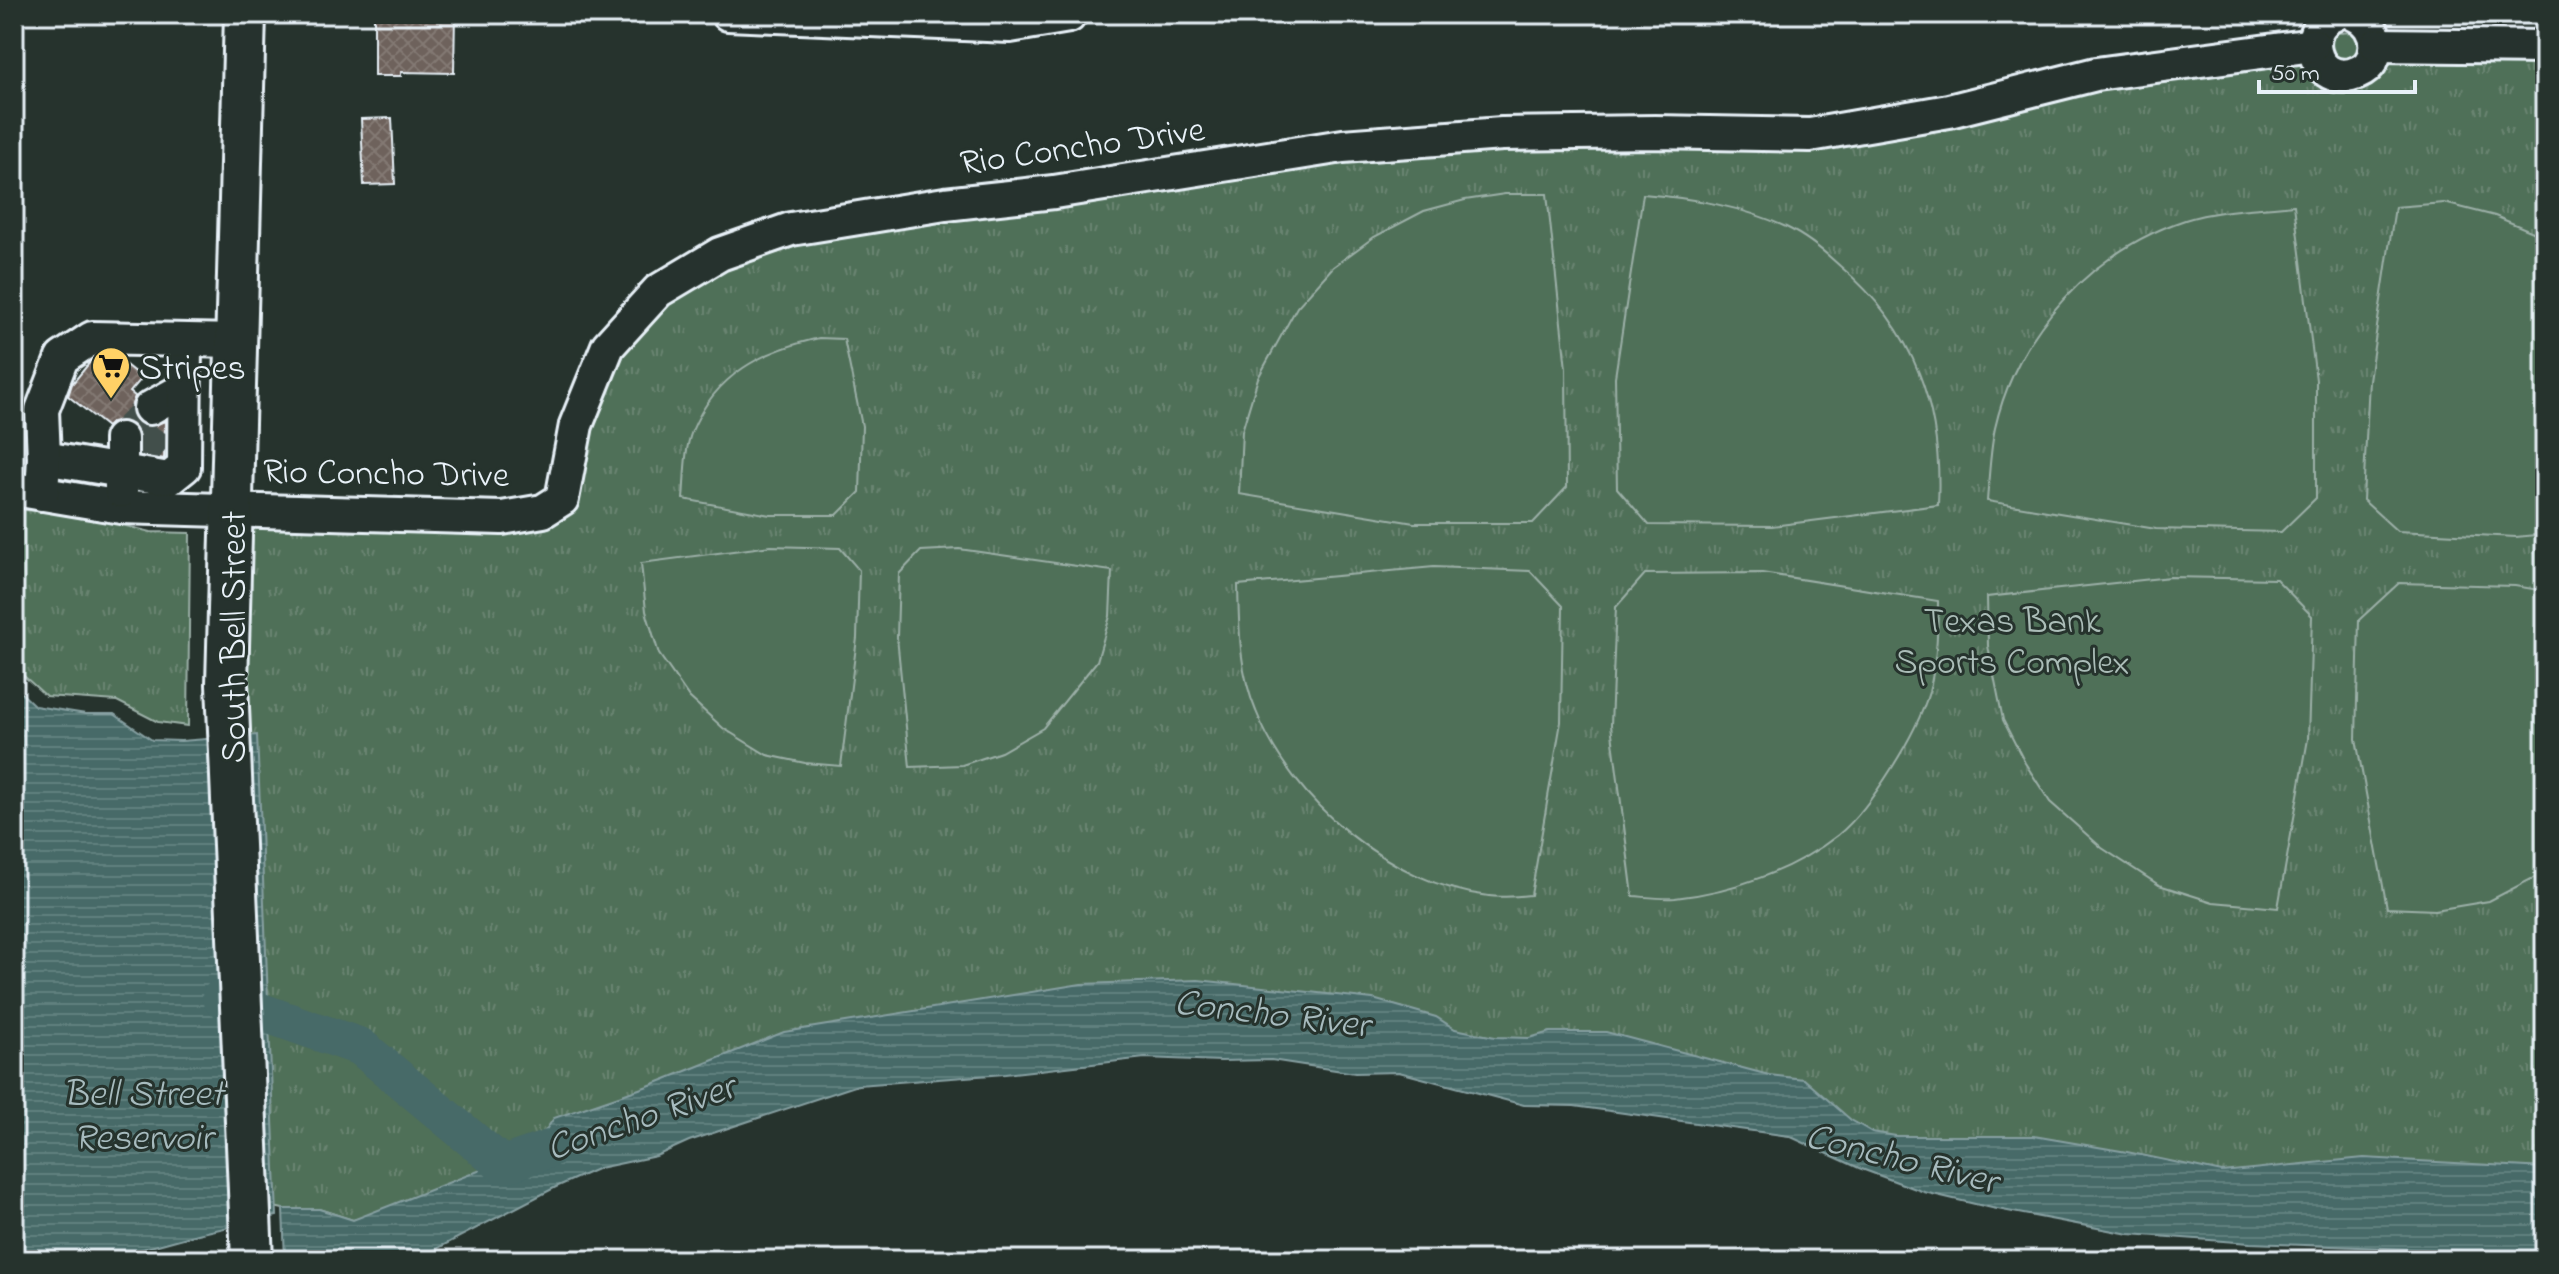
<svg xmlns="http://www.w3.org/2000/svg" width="2559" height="1274" viewBox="0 0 2559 1274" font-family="'Indie Flower',sans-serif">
	<defs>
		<pattern id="park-tufts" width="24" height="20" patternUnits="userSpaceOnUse" patternTransform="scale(2)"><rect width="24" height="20" fill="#506f58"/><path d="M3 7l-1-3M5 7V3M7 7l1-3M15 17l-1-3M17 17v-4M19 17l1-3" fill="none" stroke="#698471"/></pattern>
		<pattern id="water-rules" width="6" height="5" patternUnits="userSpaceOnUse" patternTransform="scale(2)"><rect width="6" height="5" fill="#466a68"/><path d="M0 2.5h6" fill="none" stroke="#61807e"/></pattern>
		<pattern id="building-cross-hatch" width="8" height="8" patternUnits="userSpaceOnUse" patternTransform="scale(2)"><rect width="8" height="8" fill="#6e625b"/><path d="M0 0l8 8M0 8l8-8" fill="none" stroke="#837973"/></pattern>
	</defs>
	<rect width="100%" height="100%" fill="#26332d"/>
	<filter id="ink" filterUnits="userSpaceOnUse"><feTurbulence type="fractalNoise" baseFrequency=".0125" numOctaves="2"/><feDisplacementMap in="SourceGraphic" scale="16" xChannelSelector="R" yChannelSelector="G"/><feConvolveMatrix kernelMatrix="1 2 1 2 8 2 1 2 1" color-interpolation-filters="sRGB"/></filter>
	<g filter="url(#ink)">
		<g fill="url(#park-tufts)" stroke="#9cb0a8" stroke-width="2">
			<path d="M2374,31L2545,41V1217L2131,1212L1191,995L353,1220L319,1209H283L221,1196L232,508L543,511L608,346L720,254L1343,146L1810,135L2315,34Z"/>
			<path d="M14,509L80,515L151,532L190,533L188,726L158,722L117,701L46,696L14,667Z"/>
		</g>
		<g fill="#506f58" stroke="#9cb0a8" stroke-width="2">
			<path d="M1505,194H1547L1566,369L1567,487L1533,523H1414L1239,494L1242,431L1258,378L1297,307L1333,267L1374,237L1424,211L1465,200Z"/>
			<path d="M1643,194C1692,198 1741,206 1786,227C1805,236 1824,251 1840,266C1915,329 1943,409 1938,505L1772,526L1649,525L1617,488L1615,377Z"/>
			<path d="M2444,203L2495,216L2545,237V534L2516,537L2397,531L2363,500L2369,380L2395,207Z"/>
			<path d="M2294,205L2316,380V498L2281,532L2156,529L1987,501C1989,477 1990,451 1995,428C2017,332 2092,251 2185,220C2219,209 2259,209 2294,205Z"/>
			<path d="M819,338L844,339L862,426L860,492L837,515H770L683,499C685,477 684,451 692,431C716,374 762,351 819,338Z"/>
			<path d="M771,546L840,548L859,570L857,638L841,766L805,763L767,755L723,728L689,697L659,654L646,611L641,563Z"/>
			<path d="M959,549L1112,571L1110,616L1097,661L1043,728L1001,752L962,765L910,767L897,637L899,574L921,551Z"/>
			<path d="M1434,567L1530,571L1563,606L1561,722L1531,895C1517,896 1502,898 1489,896C1390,884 1292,802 1256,711C1239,671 1239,628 1238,585Z"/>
			<path d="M1762,573L1938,601C1938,631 1937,662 1929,692C1917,733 1871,808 1838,835C1794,870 1731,892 1675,898C1661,899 1647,897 1633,896L1611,725L1616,607L1645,574Z"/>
			<path d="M2170,577L2276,579L2312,616L2308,739L2278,908L2213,902L2159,885L2102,848L2050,802L2025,763L2003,720L1988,646L1987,597Z"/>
			<path d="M2399,583L2515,586L2545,591V872L2489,901L2435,910L2387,908L2356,739L2359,620Z"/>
		</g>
		<g fill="url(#water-rules)" stroke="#87a0a2" stroke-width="2">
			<path d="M14,686L35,706L86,714H114L152,740L181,741L257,735L277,1216L198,1234L103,1260L14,1259Z"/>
			<path d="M1198,980L1373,999L1436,1017L1455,1029L1495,1037L1529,1038L1550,1032H1606L1769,1075L1804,1079L1851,1120L1872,1132L1896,1136H2034L2127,1152L2222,1172L2364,1158L2545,1168V1254L2250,1243L2129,1234L1992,1208L1924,1192L1859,1168L1789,1136L1574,1106L1524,1105L1399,1072L1355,1073L1271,1060L1221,1061L1145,1058L1005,1074L858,1085L689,1141L656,1156L599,1168L556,1187L415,1260H285L283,1209H319L353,1220L532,1150L554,1118L648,1086L784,1032L1081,984Z"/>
		</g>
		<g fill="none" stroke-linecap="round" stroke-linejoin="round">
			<path stroke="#466a68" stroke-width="38" d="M221,998L361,1047L503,1165L549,1149"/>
		</g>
		<g fill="url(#building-cross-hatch)" stroke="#e8f1f8" stroke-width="2">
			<path d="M374,14H455L454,73L401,72V76H374Z"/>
			<path d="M392,118L395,184L364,185L361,119Z"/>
			<path d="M98,357L117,358L142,378L130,392L135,396L131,407L133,417L140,424L149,427L165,421L164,459L140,454L138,430L131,423L120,420L112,422L107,427L68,396L72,384L90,362Z"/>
		</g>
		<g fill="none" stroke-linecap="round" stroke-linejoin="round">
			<g stroke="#43504b" stroke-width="32" stroke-dasharray="32 16" stroke-linecap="butt">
				<path d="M121,439L150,408"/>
				<path d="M142,456L165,420"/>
			</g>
			<defs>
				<g id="minor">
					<path d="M728,14L1010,26L1069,16"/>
					<path d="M2335,14C2299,28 2313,83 2351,75C2384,68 2382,25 2354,14"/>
					<path d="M2377,45L2545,47"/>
					<path d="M150,408L184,389"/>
					<path d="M44,458L169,479L184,467L185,340"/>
					<path d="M14,489L121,507L502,518L543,511L562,499L576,425L608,346L658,291L720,254L791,229L945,204L1054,192L1343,146L1502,134L1655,132L1810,135L1949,111L2096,74L2313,45"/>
					<path d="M121,491V439"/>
					<path d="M42,494L44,458L42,410L62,358L92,338L236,341"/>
				</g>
				<path id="major" d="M245,14L227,684L252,1260"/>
			</defs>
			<use href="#minor" stroke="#e8f1f8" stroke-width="38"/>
			<use href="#major" stroke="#e8f1f8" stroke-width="46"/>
			<use href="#minor" stroke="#26332d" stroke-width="32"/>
			<use href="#major" stroke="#26332d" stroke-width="40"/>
		</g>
	</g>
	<defs>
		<symbol id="supermarket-pin" viewBox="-11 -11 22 30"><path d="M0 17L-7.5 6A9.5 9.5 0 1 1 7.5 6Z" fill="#ffd166" stroke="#26332d"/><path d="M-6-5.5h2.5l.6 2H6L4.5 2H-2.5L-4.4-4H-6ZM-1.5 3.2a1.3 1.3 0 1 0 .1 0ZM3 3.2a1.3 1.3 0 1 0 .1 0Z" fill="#111"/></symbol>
	</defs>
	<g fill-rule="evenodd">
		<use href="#supermarket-pin" x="89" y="344" width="44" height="60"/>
	</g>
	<g text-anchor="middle" stroke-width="6" stroke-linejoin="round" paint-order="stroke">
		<g font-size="36" fill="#e8f1f8" stroke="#26332d">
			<text transform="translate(1082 144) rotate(-8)" y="13">Rio Concho Drive</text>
			<text transform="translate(386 471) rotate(1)" y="13">Rio Concho Drive</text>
			<text transform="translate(232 637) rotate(-90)" y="13">South Bell Street</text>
		</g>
		<g font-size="36" fill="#e8f1f8" stroke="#26332d" text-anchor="start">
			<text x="139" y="379">Stripes</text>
		</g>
		<g font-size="36" fill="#abbdb8" stroke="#26332d">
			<text x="2012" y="632">Texas Bank<tspan x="2012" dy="41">Sports Complex</tspan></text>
		</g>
		<g font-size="38" font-style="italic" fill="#a7bbbe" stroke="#26332d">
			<text transform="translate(1272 1012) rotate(7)" y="13">Concho River</text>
			<text x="143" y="1105">Bell Street<tspan x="143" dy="44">Reservoir</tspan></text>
			<text transform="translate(640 1116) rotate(-19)" y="13">Concho River</text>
			<text transform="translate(1902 1157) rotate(14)" y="13">Concho River</text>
		</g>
	</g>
	<rect width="2559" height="1274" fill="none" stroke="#26332d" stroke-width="48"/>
	<rect x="24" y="24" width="2511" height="1226" fill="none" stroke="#e8f1f8" stroke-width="3" filter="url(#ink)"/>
	<path d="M2259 80v12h156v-12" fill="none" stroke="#e8f1f8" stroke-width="4"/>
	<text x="2271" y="80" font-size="24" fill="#e8f1f8" stroke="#26332d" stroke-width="6" paint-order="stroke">50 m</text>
</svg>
